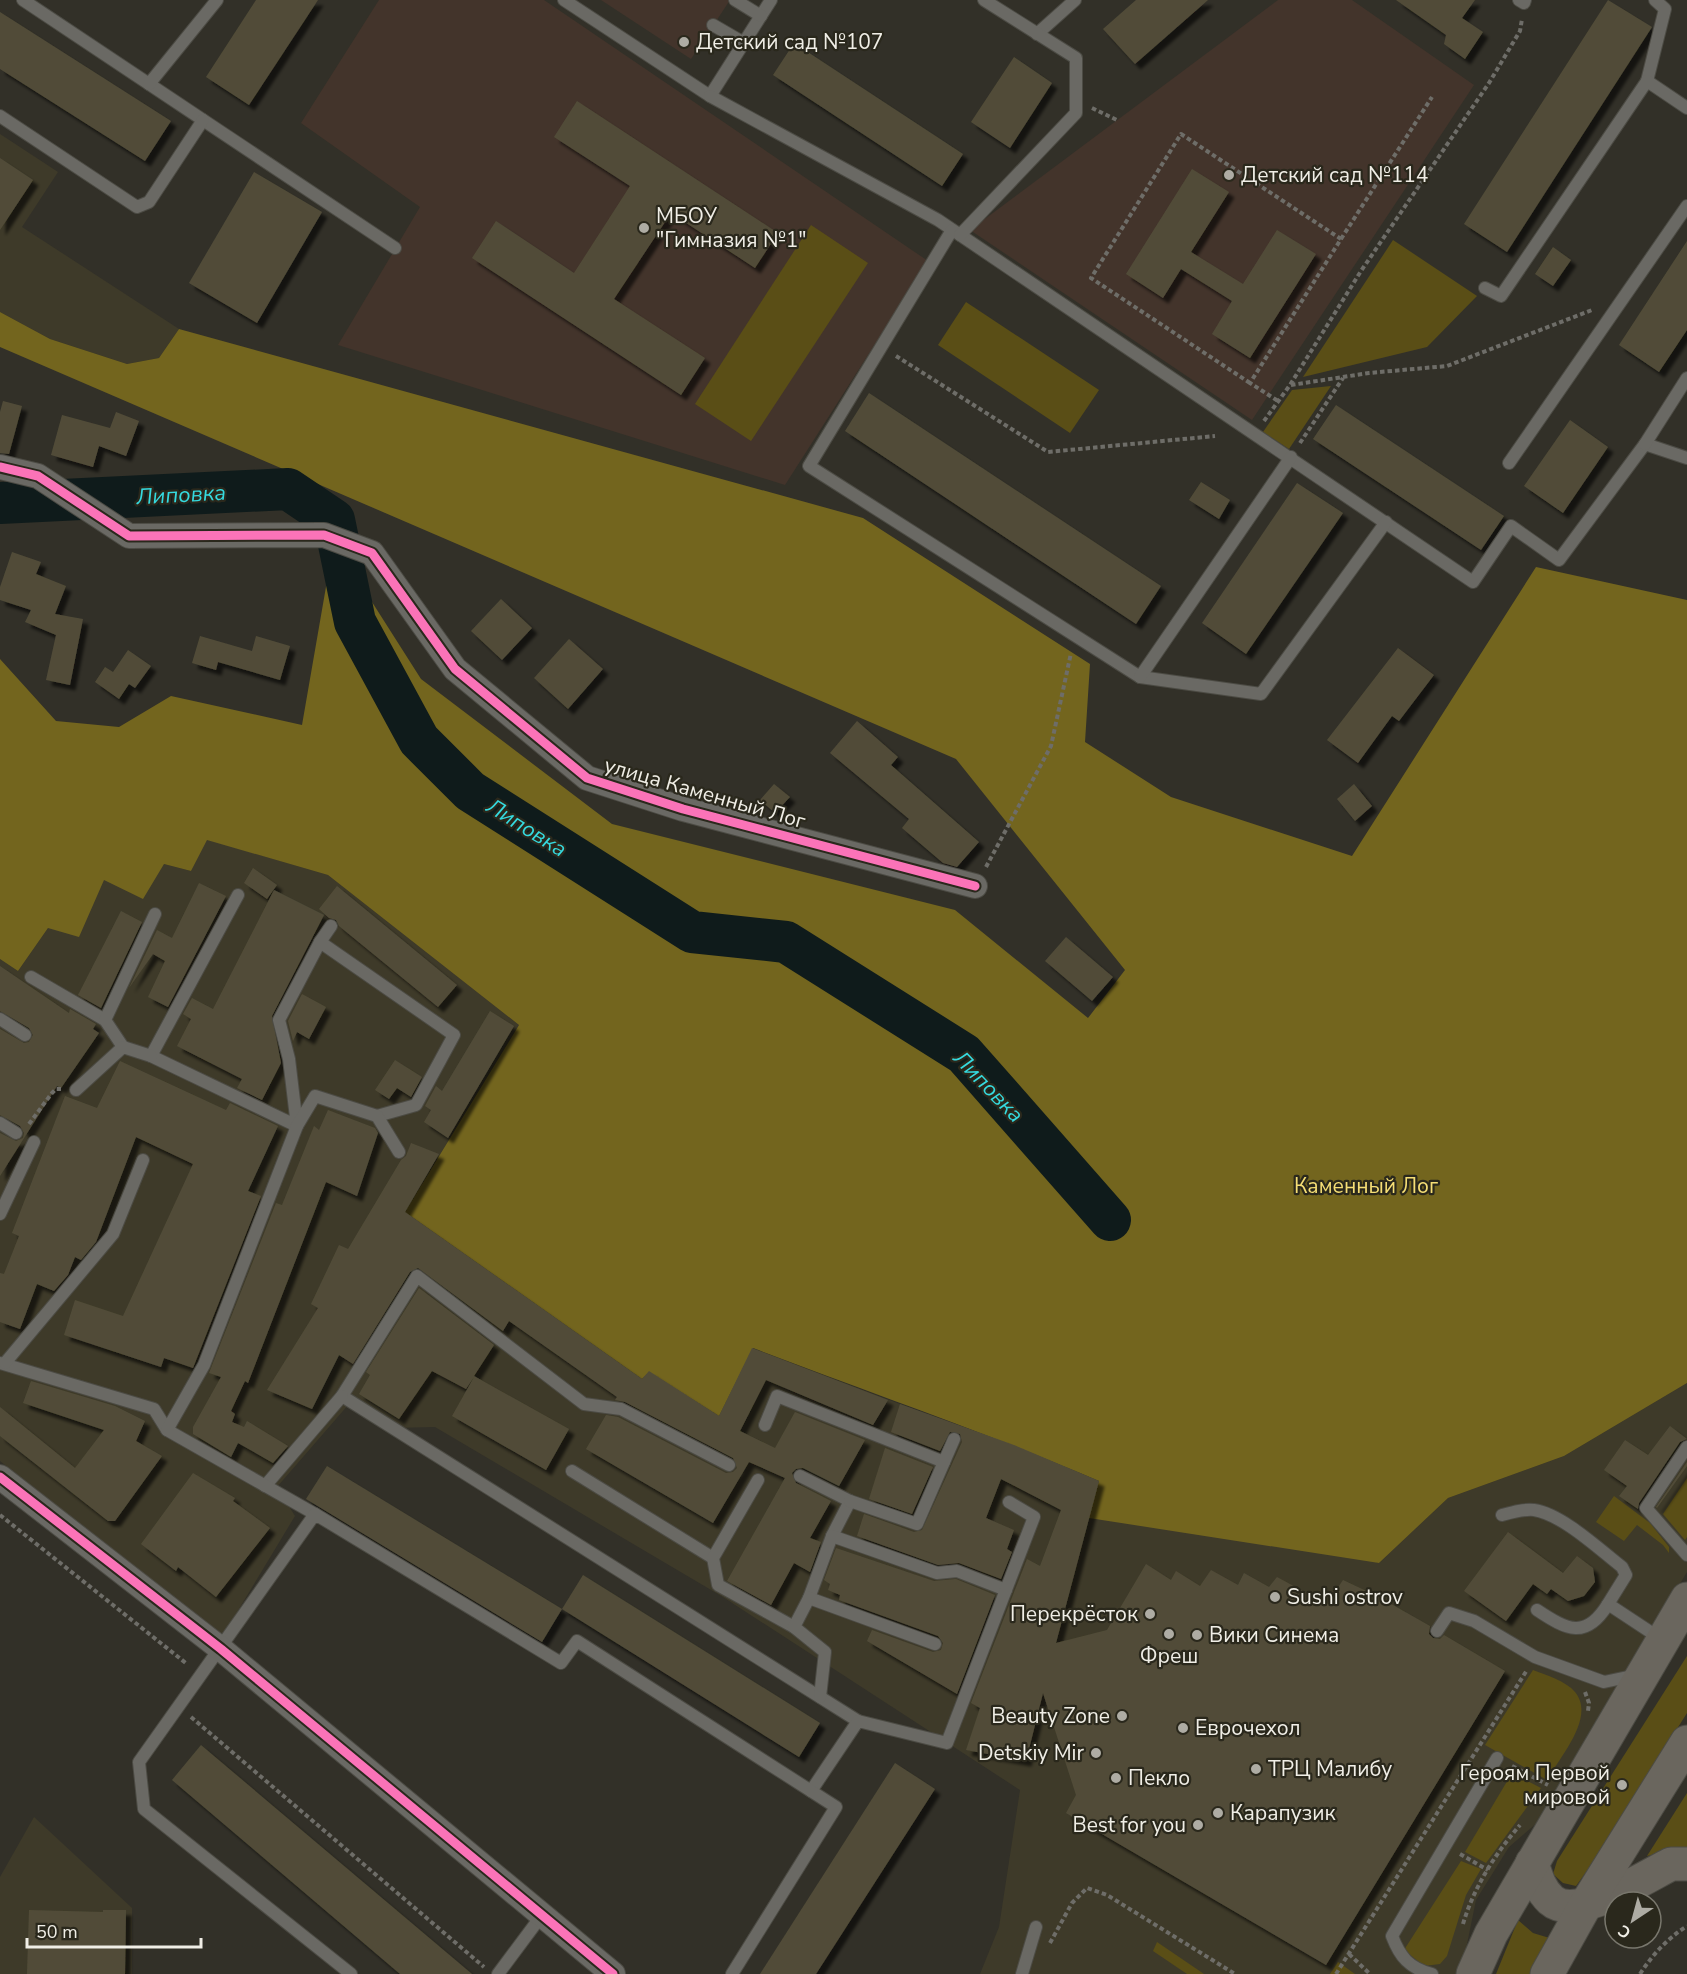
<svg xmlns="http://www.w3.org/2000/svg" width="1687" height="1974" viewBox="0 0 1687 1974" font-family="'Nunito Sans',sans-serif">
	<defs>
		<filter id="shadow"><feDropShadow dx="5.5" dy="5.5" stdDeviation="1.5" flood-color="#0009"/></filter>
	</defs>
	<rect width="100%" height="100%" fill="#323028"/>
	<g fill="#3e3a29">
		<path d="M0,134L58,172L22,227L179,329L159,358L127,364L50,339L0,312Z"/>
		<path d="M206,839L328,875L519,1025L405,1212L642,1379L649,1371L752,1348L950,1423L1014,1445L1099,1481L1379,1563L1448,1498L1564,1456L1687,1383V1572L1538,1822L1509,1847L1476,1900L1464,1959L1458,1974H980L999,1927L1020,1790L723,1597L435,1427L393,1428L349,1404L277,1487L295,1516L222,1637L0,1461V959L18,971L48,928L104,879L164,864L191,871Z"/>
		<path d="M34,1817L132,1908V1974H0V1877Z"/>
	</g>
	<g fill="#43342b">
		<path d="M379,0H544L928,261L785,485L338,345L420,207L301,123Z"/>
		<path d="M601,0H730L691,59Z"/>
		<path d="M1278,0H1352L1474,85L1252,420L970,230Z"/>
	</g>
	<g fill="#5a4e16">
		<path d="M811,225L868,263L751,441L695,404Z"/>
		<path d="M1393,240L1477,296L1427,347L1303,377Z"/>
		<path d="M966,302L1099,390L1070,433L938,345Z"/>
		<path d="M1331,386L1289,449L1263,432L1292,390Z"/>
		<path d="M1687,1478V1537L1685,1540L1663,1514Z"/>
		<path d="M1614,1496L1650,1523L1669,1547V1553L1663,1545L1637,1525L1624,1541L1596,1522Z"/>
		<path d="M1687,1656V1713L1589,1868L1576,1886L1563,1883L1553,1874L1557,1861Z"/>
		<path d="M1533,1670C1546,1675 1566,1681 1575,1692C1596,1717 1560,1757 1547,1780L1485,1745Z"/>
		<path d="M1512,1773L1541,1788L1486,1863L1465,1852Z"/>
		<path d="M1687,1793V1847L1647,1856Z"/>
		<path d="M1461,1861L1481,1869L1466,1895L1447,1956L1440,1964L1424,1966L1404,1950Z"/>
		<path d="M1518,1920L1533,1933L1556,1940L1537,1974H1496Z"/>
		<path d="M1157,1942L1204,1974H1187L1153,1951Z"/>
		<path d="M1338,1962L1355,1974H1330Z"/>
	</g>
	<path fill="#73651e" d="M0,312L50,339L127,364L159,358L179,329L863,518L1090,664L1085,742L1171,797L1352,856L1536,567L1687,600V1383L1564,1456L1448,1498L1379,1563L1089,1518L1099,1481C985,1432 868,1392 753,1348L719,1416L649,1372L642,1379L405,1212L519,1025L328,875L207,840L191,871L164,864L143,899L104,880L79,937L48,928L18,971L0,959V659L56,721L119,727L171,696L302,725L327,581L351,569L421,679L612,824L955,910L1088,1018L1125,970L956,759L0,347Z"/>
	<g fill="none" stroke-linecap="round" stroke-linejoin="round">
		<path stroke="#0f1b1b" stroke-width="42" d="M0,503L288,489L334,520L355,622L419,740L470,791L692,932L786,942L964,1054L1110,1220"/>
	</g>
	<g fill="#514c38" filter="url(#shadow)">
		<path d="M256,0H318L249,105L206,77Z"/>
		<path d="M1136,0H1208L1135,64L1103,29Z"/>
		<path d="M1396,0H1475L1462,18L1483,32L1465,59L1444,44L1446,35Z"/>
		<path d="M1608,0L1652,27L1507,252L1464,224Z"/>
		<path d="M0,12L171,121L145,161L0,69Z"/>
		<path d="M794,43L963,154L942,186L773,75Z"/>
		<path d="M1014,57L1052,83L1010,148L971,122Z"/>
		<path d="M577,101L778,233L755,268L671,213L614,299L705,358L681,395L472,258L496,221L574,273L630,186L554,137Z"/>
		<path d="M0,158L33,180L0,230Z"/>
		<path d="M1192,169L1229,192L1191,252L1243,284L1277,230L1316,254L1250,358L1212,334L1232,301L1181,269L1163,298L1126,274Z"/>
		<path d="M254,172L322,212L257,323L189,283Z"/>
		<path d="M1687,241V330L1659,372L1619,345Z"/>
		<path d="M1553,247L1571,260L1553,286L1535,274Z"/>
		<path d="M869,393L1161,586L1136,624L845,431Z"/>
		<path d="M3,401L22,406L9,454L0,453V412Z"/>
		<path d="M1336,405L1504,516L1481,550L1313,439Z"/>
		<path d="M116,412L139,421L126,456L99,446L93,467L51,455L62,415L110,428Z"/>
		<path d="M1570,420L1608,447L1563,513L1524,486Z"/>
		<path d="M1201,482L1230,500L1219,519L1189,500Z"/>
		<path d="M1297,483L1343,513L1246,654L1202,623Z"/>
		<path d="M12,552L41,562L36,574L66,586L55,614L83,619L70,685L46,680L56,635L25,622L31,610L0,600V587Z"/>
		<path d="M501,599L532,628L502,660L471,631Z"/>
		<path d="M200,636L252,651L256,636L290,646L280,680L218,662L216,670L192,663Z"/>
		<path d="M569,639L603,669L568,709L534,678Z"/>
		<path d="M1398,648L1434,675L1399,721L1392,716L1358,763L1327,740Z"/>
		<path d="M128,650L151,666L135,688L129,684L119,699L95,682L105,667L113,672Z"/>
		<path d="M857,721L898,757L891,765L979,842L957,867L943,863L902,828L909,819L830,753Z"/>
		<path d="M774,784L790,797L775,813L760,800Z"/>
		<path d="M1354,784L1372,806L1355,821L1337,799Z"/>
		<path d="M253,868L277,885L267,899L244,883Z"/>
		<path d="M199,883L226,896L168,1007L148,997L165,961L153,954L129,988L157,930L172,938Z"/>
		<path d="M337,886L457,985L438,1007L339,926L336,920L329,918L319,909Z"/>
		<path d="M274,890L324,915L272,1016L281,1063L262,1100L237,1088L242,1079L177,1046L191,1019L183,1014L192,998L213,1009Z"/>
		<path d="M121,911L142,922L101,1008L78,995Z"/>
		<path d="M1066,937L1113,977L1092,1001L1045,961Z"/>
		<path d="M0,966L69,1013L70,1009L96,1024L93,1029L99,1033L61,1088L57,1086L0,1176V1133L16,1141L23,1138L24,1133L20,1126L0,1115V1029L24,1043L29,1042L33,1035L29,1028L0,1011Z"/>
		<path d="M302,994L326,1007L309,1039L297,1032L293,1041L288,1021Z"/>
		<path d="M490,1011L514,1026L448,1138L424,1122L431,1110L425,1106L436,1086L442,1091Z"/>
		<path d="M395,1060L422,1077L411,1097L397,1088L389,1099L375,1090Z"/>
		<path d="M120,1061L226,1110L230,1103L278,1126L248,1191L261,1196L193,1368L164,1358L161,1367L64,1335L75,1300L123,1316L193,1164L136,1137L96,1242L81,1260L75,1257L68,1275L54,1291L37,1284L20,1329L0,1322V1273L4,1274L19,1236L12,1233L65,1096L97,1108Z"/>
		<path d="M328,1110L375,1128L378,1133L357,1196L326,1182L248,1383L245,1381L231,1411L235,1414L232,1422L244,1427L247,1421L288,1446L273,1463L238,1443L231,1457L193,1434V1427L221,1377L209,1373L276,1203L282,1205L314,1126L319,1130Z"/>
		<path d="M411,1143L439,1154L405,1212L642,1379L649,1371L719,1416L752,1348L888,1400L873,1425L766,1380L740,1431L775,1448L795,1412L865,1440L839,1486L803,1468L796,1469L792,1473L796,1483L831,1501L810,1538L821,1542L810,1572L794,1563L771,1605L727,1581L785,1478L749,1462L713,1523L586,1449L606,1415L618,1417L726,1473L733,1472L737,1468L733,1458L625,1402L615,1400L617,1397L509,1321L503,1331L418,1268L410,1272L353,1364L339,1355L312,1409L267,1390L318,1308L311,1304L339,1245L348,1249L401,1160L406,1156Z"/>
		<path d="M419,1288L494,1345L474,1376L569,1429L546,1470L452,1416L474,1377L466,1389L432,1371L399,1419L359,1394L370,1375L366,1372Z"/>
		<path d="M31,1381L115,1406L145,1421L136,1441L162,1456L115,1521H108L0,1436V1407L75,1468L104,1430L23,1403Z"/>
		<path d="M900,1404L1014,1445L1099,1481L1056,1643L1107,1630L1146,1564L1171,1580L1176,1571L1200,1586L1211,1570L1238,1585L1244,1573L1269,1587L1277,1577L1327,1604L1343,1580L1377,1596L1430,1626L1429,1634L1433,1638L1440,1639L1444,1635L1505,1671L1326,1965L1066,1813L1076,1795L1043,1693L1026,1761L966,1750L980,1708L971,1703L1027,1559L1040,1566L1061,1510L1001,1479L986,1518L1014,1530L1007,1549L1012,1552L1001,1579L959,1563L938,1565L857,1536L864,1514L914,1532L922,1530L962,1442L960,1434L950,1432L940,1451L891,1432Z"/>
		<path d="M1670,1426L1687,1439L1680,1442L1639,1503L1638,1509L1619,1496L1627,1486L1604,1470L1625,1440L1648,1455Z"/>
		<path d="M885,1448L933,1467L912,1514L869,1499Z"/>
		<path d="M1687,1462V1466L1657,1508L1656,1507Z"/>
		<path d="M327,1466L562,1609L542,1642L306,1499Z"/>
		<path d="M193,1473L235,1498L233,1501L270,1528L216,1597L178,1567L176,1571L141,1544Z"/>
		<path d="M1508,1532L1563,1573L1577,1556L1593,1568L1595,1582L1584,1596L1568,1601L1551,1589L1547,1594L1533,1584L1506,1621L1464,1591Z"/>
		<path d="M836,1548L934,1581L956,1579L995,1595L957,1694L867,1641L872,1630L933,1652L941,1650L943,1643L938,1636L839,1600L840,1595L828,1590L830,1584L824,1580Z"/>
		<path d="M583,1575L820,1723L799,1757L562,1609Z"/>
		<path d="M201,1745L472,1974H400L172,1780Z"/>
		<path d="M895,1763L935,1789L816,1974H760Z"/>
		<path d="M29,1910L103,1912V1910H126L125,1974H27Z"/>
	</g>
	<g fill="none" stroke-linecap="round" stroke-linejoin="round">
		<defs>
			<g id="lane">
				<path d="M23,0L395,248"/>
				<path d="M564,0L710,96L771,0"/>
				<path d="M735,0L761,16"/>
				<path d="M1519,0L1524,3L1525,0"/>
				<path d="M713,25L744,43"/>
				<path d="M1037,34L1075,0"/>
				<path d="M1647,81L1665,9L1655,0"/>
				<path d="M149,84L217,0"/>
				<path d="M710,96L938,220L1473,582L1511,526L1559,560L1645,444L1687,458"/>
				<path d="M0,116L137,207L149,202L203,120"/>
				<path d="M952,230L809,466L1140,677L1261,694L1386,522"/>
				<path d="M960,235L1076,113V58L984,0"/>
				<path d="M1485,288L1501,296L1647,81L1687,108"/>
				<path d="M1645,444L1687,378"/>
				<path d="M1509,463L1687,206"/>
				<path d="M1140,677L1291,457"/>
				<path d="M238,895L151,1056L297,1126L289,1059L279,1020L320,942"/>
				<path d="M331,926L320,942L454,1035L416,1105L377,1116"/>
				<path d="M31,977L105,1020"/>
				<path d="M0,1019L25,1035"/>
				<path d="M123,1047L105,1020L155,914"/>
				<path d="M76,1090L123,1047L151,1056"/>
				<path d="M0,1123L16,1133"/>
				<path d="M0,1214L34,1142"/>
				<path d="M0,1363L154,1409L167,1430"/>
				<path d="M5,1363L113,1234L143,1160"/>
				<path d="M765,1425L777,1396L944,1462"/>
				<path d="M1687,1447L1646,1508L1687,1555"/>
				<path d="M729,1465L621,1409L584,1404L417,1276L342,1396L858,1721"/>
				<path d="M572,1471L713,1558"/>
				<path d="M800,1476L850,1501L832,1536"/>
				<path d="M758,1480L713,1558L718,1585L794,1627"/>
				<path d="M265,1486L342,1396"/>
				<path d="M850,1501L917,1524L954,1439"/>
				<path d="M315,1514L167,1430L204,1365L297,1126L315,1096L377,1116L399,1152"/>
				<path d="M1502,1515C1513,1512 1523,1509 1534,1510C1562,1514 1600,1550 1622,1567L1626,1575L1608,1604"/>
				<path d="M809,1598L832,1536L937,1573L957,1571L1006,1590"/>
				<path d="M1537,1610C1567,1630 1586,1640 1608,1604L1661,1639"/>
				<path d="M1437,1631L1449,1613L1474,1621L1535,1657L1604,1682L1637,1675"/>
				<path d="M820,1697L825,1652L794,1627L809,1598L935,1644"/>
				<path d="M811,1791L858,1721L947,1743L1034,1517L1009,1502"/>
				<path d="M351,1974L144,1809L139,1762L315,1514L561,1663L577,1641L836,1807L732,1974"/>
				<path d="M498,1974L542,1915"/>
				<path d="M1022,1974L1036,1927"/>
				<path d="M1432,1974C1409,1968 1400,1957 1392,1936L1497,1758"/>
			</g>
			<g id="street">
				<path d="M0,467L38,476L129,536L324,535L372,553L455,669L587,778L683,809L975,886"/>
				<path d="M0,1477L221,1649L613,1974"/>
			</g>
			<g id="secondary">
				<path d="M1532,1863C1536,1876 1540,1890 1551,1900C1576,1922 1645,1877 1671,1864H1687"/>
				<path d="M1473,1974L1491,1934L1687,1599"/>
				<path d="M1547,1974L1585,1906L1687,1742"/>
			</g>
		</defs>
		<use href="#lane" stroke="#4c4b44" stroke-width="14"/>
		<use href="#street" stroke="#4c4b44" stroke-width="26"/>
		<use href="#secondary" stroke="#4c4b44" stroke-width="35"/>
		<g stroke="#6e6d68" stroke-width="4" stroke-dasharray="4.5 3" stroke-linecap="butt">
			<path d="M1092,108L1117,120"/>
			<path d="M1341,239L1432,97"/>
			<path d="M896,356L1048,452L1215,436"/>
			<path d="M1250,383L1091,278L1181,134L1341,239L1250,383L1278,401"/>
			<path d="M1291,385L1369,373L1447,366L1592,310"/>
			<path d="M1264,421L1290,385L1361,271L1489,83L1520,31L1522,19"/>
			<path d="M1300,443L1343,378"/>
			<path d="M986,867L1051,746L1071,653"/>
			<path d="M29,1124L52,1093L56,1089H61"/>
			<path d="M0,1515L187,1664"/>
			<path d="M1585,1692L1589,1703L1588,1711"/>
			<path d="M191,1717L484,1967"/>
			<path d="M1512,1766L1548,1785"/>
			<path d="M1460,1854L1488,1870"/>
			<path d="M1463,1924C1474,1887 1495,1854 1520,1825"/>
			<path d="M1050,1943L1072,1903L1087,1888L1107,1895L1235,1974"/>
			<path d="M1349,1954L1370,1974"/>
			<path d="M1336,1974L1527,1670"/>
			<path d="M1640,1974C1653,1954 1667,1939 1687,1926"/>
		</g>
		<use href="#lane" stroke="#6a6964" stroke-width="12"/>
		<use href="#street" stroke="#6a6964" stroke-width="24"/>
		<use href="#secondary" stroke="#6a665e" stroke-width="33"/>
		<defs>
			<g id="cycleway">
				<path d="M0,467L38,476L129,536L324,535L372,553L455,669L587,778L683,809L975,886"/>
				<path d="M0,1477L221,1649L613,1974"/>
			</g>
		</defs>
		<use href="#cycleway" stroke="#2a281c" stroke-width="13"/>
		<use href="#cycleway" stroke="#fb73b8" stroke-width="9"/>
	</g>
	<g fill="#aeaca4" stroke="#2a281c" stroke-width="2">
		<circle cx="684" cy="42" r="6"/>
		<circle cx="1229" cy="175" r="6"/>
		<circle cx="644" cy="228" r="6"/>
		<circle cx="1275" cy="1597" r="6"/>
		<circle cx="1150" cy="1614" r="6"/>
		<circle cx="1169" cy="1634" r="6"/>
		<circle cx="1197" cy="1635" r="6"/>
		<circle cx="1122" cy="1716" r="6"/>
		<circle cx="1183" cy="1728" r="6"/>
		<circle cx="1096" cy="1753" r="6"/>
		<circle cx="1256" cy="1769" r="6"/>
		<circle cx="1116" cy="1778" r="6"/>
		<circle cx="1622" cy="1785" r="6"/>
		<circle cx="1218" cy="1813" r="6"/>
		<circle cx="1198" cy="1825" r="6"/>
	</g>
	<g text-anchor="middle" stroke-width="4.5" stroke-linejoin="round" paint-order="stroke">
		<g font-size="21" fill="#f0eee6" stroke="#2a281c" text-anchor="start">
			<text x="696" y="49">Детский сад №107</text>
			<text x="1241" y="182">Детский сад №114</text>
			<text x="656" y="223">МБОУ<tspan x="656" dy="24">"Гимназия №1"</tspan></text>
			<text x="1287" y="1604">Sushi ostrov</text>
			<text x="1138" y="1621" text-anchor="end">Перекрёсток</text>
			<text x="1209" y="1642">Вики Синема</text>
			<text x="1169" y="1663" text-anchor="middle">Фреш</text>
			<text x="1110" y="1723" text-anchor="end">Beauty Zone</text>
			<text x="1195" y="1735">Еврочехол</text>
			<text x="1084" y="1760" text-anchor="end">Detskiy Mir</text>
			<text x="1268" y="1776">ТРЦ Малибу</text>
			<text x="1610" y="1780" text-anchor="end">Героям Первой<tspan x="1610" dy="24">мировой</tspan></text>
			<text x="1128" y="1785">Пекло</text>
			<text x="1230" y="1820">Карапузик</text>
			<text x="1186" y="1832" text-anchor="end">Best for you</text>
		</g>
		<g font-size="21" fill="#f0eee6" stroke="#2a281c">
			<text transform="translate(705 793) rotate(16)" y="7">улица Каменный Лог</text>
		</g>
		<g font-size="21" fill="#f5de75" stroke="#2a281c">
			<text x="1366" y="1193">Каменный Лог</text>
		</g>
		<g font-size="22" font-style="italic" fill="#35dadf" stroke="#2a281c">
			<text transform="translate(181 494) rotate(-3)" y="8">Липовка</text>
			<text transform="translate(527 827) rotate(32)" y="8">Липовка</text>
			<text transform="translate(989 1086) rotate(46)" y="8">Липовка</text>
		</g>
	</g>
	<g transform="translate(1633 1920) rotate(216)"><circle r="28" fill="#2a281c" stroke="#79776d" stroke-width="1.5"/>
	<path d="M0-4.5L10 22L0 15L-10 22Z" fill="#aeaca4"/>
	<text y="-9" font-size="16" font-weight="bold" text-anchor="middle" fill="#f0eee6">С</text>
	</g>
	<path d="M27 1938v9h174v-9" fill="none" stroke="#f0eee6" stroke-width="3"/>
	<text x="36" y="1938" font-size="18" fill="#f0eee6" stroke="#2a281c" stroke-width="4.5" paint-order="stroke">50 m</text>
</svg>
